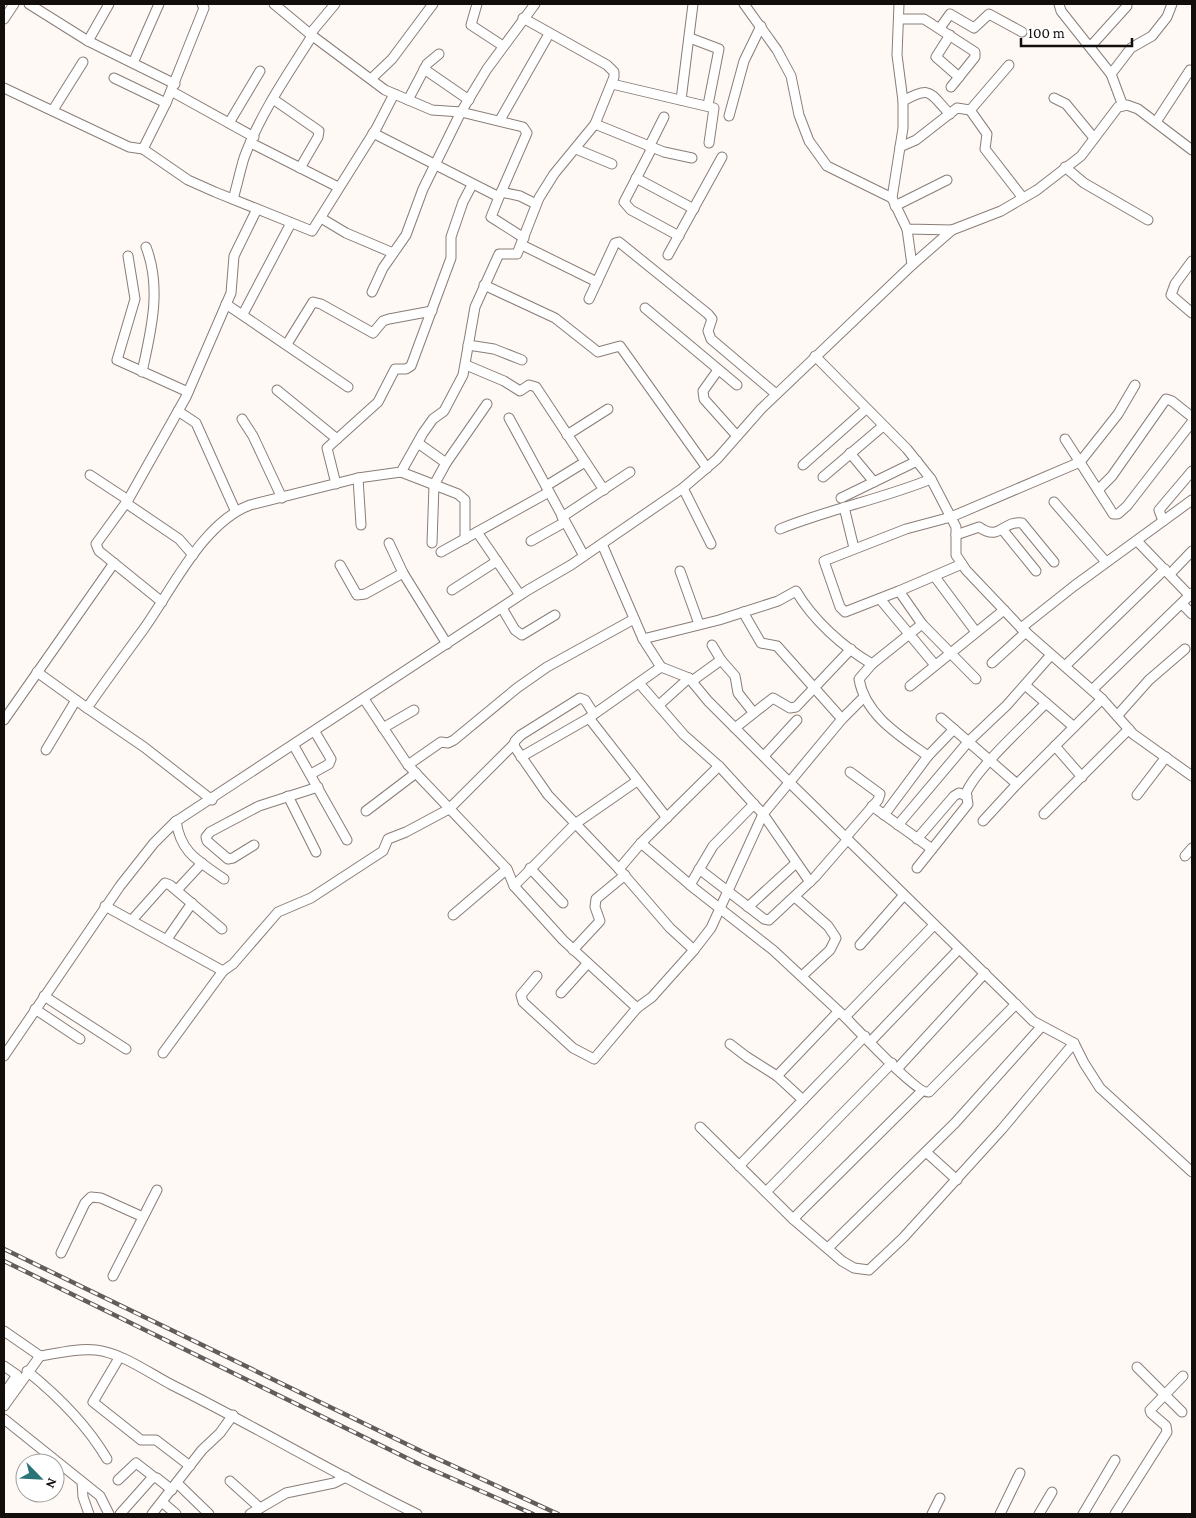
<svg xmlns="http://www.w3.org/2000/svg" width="1196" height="1518" viewBox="0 0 1196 1518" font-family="'Crimson Pro',serif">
	<rect width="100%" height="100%" fill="#fff9f6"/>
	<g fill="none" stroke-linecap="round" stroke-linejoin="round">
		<defs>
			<g id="minor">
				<path d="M29,4L88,41L175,84"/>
				<path d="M274,4L310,34L385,90L432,110L461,112L487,69L535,4"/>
				<path d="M477,4L471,25L503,46"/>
				<path d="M744,4L777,50L791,76L799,115L809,141L827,166L892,198"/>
				<path d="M899,4L897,55L903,101V128L892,198L907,229L952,230"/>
				<path d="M1059,4L1061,11L1111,74L1123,106"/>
				<path d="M4,19L14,4"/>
				<path d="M899,19H924L975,52V57L951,87"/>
				<path d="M940,28L950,14L974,28L989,14L1022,32"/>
				<path d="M310,34L335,4"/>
				<path d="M950,35L936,57L959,77"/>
				<path d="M690,38L719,49L708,105"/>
				<path d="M88,41L109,4"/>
				<path d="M1090,47L1127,6"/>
				<path d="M133,63L159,4"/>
				<path d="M424,69L469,100"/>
				<path d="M1111,74L1131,48L1152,36L1167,17L1172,4"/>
				<path d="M114,78L166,103L204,8L202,4"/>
				<path d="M371,79L392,59L433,4"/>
				<path d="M612,84L714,108L709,143"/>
				<path d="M4,88L129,147L143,149L188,180L215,192L312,231L376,129L394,94"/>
				<path d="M171,91L254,137"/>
				<path d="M1054,98L1066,104L1094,138"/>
				<path d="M273,99L319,131L318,137L300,168"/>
				<path d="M408,100L427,64L439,54"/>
				<path d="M681,100L693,4"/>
				<path d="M903,101C932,85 929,93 950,114"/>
				<path d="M53,110L83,62"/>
				<path d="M970,110L987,134L985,149L1023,198"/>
				<path d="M729,116L744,61L761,26"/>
				<path d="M500,120L549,34"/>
				<path d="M1156,122L1190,70"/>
				<path d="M229,123L260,71"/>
				<path d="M595,124L664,152L692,158"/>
				<path d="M251,143L338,187"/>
				<path d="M649,147L664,117"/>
				<path d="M900,147L916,140L957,108L970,110L972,108L1009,65"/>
				<path d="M652,148L624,202L631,210L679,236"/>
				<path d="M143,149L166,103"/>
				<path d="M576,149L612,164"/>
				<path d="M1065,167L1084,183L1148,220"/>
				<path d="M636,178L694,209"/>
				<path d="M501,192L520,196L536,204"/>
				<path d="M499,197L491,217L524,238"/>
				<path d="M233,199C237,186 240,171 244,158C260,114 288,74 312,36"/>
				<path d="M895,206L947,180"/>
				<path d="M321,218L346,233L393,253"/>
				<path d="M907,229L912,265"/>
				<path d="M522,245L597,282"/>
				<path d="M668,255L722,157"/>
				<path d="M128,256L135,299L117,360L188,392"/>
				<path d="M1192,261L1175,284L1171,295L1192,313"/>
				<path d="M484,285L555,318L598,352L620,346L707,468"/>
				<path d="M372,292L383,268L406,235L423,189L461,112L523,127L527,133L499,197L373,133"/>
				<path d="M589,299L615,243L619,242L708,314L712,319L708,331L711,339L776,394"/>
				<path d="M226,304L348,387"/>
				<path d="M645,308L737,385"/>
				<path d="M243,314L291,223"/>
				<path d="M287,344L313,302L321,304L373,333L383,321L389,319L432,311"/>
				<path d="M468,345L494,349L522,360"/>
				<path d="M815,356L907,449L931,479L956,527V555L966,570L1021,628L1102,699L1133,734L1192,776"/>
				<path d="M466,365L504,381L520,391L529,385L536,387L604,490"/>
				<path d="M718,370L703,391L704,399L737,436"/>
				<path d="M142,372C151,331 162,288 146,247"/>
				<path d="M277,390L337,439"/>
				<path d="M178,411L196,423L235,510"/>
				<path d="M509,418L584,556"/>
				<path d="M242,419L253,436L282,498"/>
				<path d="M567,435L608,409"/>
				<path d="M1065,439L1110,509L1113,514H1118L1127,506L1192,422"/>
				<path d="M418,443L446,463L487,404"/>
				<path d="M850,453L874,482"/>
				<path d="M803,465L866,409"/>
				<path d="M401,472L458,494L465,500V539"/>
				<path d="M90,475L128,500"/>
				<path d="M823,477L883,426"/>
				<path d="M358,478L361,525"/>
				<path d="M336,484L327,448L378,402L395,369H406L411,366L451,258V237L463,202L472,185"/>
				<path d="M546,486L585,462"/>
				<path d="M683,488L711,544"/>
				<path d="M1098,490L1112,476L1166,399L1172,401L1192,417"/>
				<path d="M841,498L917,461"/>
				<path d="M1054,502L1106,562"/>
				<path d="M126,503L179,539L193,555"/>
				<path d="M844,507L854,548"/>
				<path d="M562,517L630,472"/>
				<path d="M1163,521L1159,510L1192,471"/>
				<path d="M780,529C829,509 882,499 931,479"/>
				<path d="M1002,529L1036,571"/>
				<path d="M477,532L520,595"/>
				<path d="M956,535L979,527C1000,542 1003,520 1022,523L1054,562"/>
				<path d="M531,541L565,522"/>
				<path d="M1137,541L1190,596"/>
				<path d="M389,543L403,573L447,644"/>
				<path d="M432,543L434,485L446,463"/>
				<path d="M602,544L643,639L661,667L689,678L708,701L788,781L1033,1021L1074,1043L1084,1063L1100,1088L1192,1172"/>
				<path d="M441,552L549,492"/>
				<path d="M340,565L357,595L365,594L403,573"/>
				<path d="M680,571L699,624"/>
				<path d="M1170,574L1192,551"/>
				<path d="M935,577L976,632"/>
				<path d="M452,590L497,561"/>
				<path d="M899,591L845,612L840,607L824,561L906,529L951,517L1080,462L1118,414L1135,385"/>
				<path d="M880,599L935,665"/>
				<path d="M162,602L99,551L96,544L128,500L186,397L231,293L234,256L257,209"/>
				<path d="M1182,604L1192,614"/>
				<path d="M502,608L515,630L522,635L555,615"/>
				<path d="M743,612L761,643L777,646L842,719"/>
				<path d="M922,624L976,679"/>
				<path d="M1021,628L1074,586L1192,500"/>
				<path d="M643,639L719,620L778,601L796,591C813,620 843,647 872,664"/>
				<path d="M712,645L721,660L735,676L738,693L753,712"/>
				<path d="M992,663L1026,632"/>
				<path d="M1065,666L1165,569"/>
				<path d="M37,672L87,708"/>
				<path d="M692,681L721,660"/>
				<path d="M639,683L684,735L719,766L763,814L810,882"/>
				<path d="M1025,685L1074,727"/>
				<path d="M910,686L1004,610"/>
				<path d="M1092,690L1192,593"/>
				<path d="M364,699L408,765L507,869L514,886L563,940L637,1008L594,1059L573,1048L523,1002L521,995L537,976"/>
				<path d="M659,705L689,678"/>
				<path d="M594,714L585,700L580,698L521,735L515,741L514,746L548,795L619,869L670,928L694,950L652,997L637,1008"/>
				<path d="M1117,716L1149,680L1185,649"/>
				<path d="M590,717L661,667"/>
				<path d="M941,718L1017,784"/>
				<path d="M4,720L114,563"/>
				<path d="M383,728L414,710"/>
				<path d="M735,728L773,698L790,708L796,707L851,649"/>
				<path d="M294,746L347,840"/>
				<path d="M1055,746L1082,777"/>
				<path d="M46,750L76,700"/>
				<path d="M764,756L797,720"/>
				<path d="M928,756C900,736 865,715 859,679L872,664L922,624L899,591L962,564"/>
				<path d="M521,757L589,718L667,818"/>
				<path d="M408,765L441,742L448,743L454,740L517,688L547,667L634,619"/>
				<path d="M311,774L329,764L331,759L315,732"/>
				<path d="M1137,795L1166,757"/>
				<path d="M288,796L316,852"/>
				<path d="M212,800L144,747L87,708C105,682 124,656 143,630C172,590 202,523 250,505L358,478L401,472L423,433L433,419L444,411L463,375L475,307L499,254H517L539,198L554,174L595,124L614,77V72L607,65L523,18"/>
				<path d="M872,806L932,849"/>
				<path d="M366,811L416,773"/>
				<path d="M1044,814L1129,729"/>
				<path d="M884,815L928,756L954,729"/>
				<path d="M176,821C181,854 199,861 224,879"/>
				<path d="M983,821L1017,784L1102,699"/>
				<path d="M898,825L968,742L1007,705L1051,655"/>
				<path d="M846,837L878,800L880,794L850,772"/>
				<path d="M917,839L954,796L959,793L967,796"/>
				<path d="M641,843L695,889L773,950L845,1017"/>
				<path d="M254,845L233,858L228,859L207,841L206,837L210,832L259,806L318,787"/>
				<path d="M1185,856L1192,848"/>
				<path d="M530,868L563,903"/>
				<path d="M917,868L968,804L966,793C976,769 1026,724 1046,703"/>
				<path d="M619,869L641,843L719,766"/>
				<path d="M699,869L764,919L769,920L815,877L848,839"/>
				<path d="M690,885L713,846L754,804"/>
				<path d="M514,886L575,824L637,781"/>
				<path d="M177,890L202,863"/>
				<path d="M795,897L828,926L836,938L830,950L802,976"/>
				<path d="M105,906L223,971L233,964L278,912L311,898L383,851L388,839L406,832L449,809L514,744"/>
				<path d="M748,907L796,863"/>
				<path d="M453,915L507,869"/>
				<path d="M132,920L165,883L170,885L222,929"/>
				<path d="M934,925L845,1017C857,1029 918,1095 929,1092L1016,1004"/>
				<path d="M167,939L192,903"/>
				<path d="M860,945L904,895"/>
				<path d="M573,950L600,921L595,907L596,899L625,875"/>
				<path d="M694,950L711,928L763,814L842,719L864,697"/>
				<path d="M561,993L587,964"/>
				<path d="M44,996L126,1049"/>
				<path d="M35,1009L80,1039"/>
				<path d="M870,1042L959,949"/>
				<path d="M730,1044L747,1057L777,1076L803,1100"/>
				<path d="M163,1053L223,971"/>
				<path d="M4,1056L120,886L154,843L175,822L528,590L571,565L683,488L717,459L761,409L912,265L952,230L1001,211L1037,190L1081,156L1118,107L1127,105L1138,109L1192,150"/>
				<path d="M897,1069L985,973"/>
				<path d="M777,1076L838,1012"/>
				<path d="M700,1127L793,1219L842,1261L854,1268L869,1270L903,1238L1002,1129L1074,1043"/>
				<path d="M926,1152L957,1180"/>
				<path d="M739,1166L865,1036"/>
				<path d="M766,1192L892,1063"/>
				<path d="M793,1219L922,1091"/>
				<path d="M828,1248L955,1123L1041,1027"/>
				<path d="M61,1253L85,1203L91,1197L101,1198L143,1217"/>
				<path d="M113,1276L157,1190"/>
				<path d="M4,1331L40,1356C58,1353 78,1348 96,1350C122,1353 149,1373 172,1385C255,1426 334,1474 417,1514"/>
				<path d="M119,1358L93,1402L141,1440H156L190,1466"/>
				<path d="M4,1366L17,1375L4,1394"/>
				<path d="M1137,1367L1182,1412"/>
				<path d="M27,1371C58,1396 87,1425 107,1459"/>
				<path d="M4,1406L40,1356"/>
				<path d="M4,1419L100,1496L109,1514"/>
				<path d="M118,1480L136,1463L154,1477"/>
				<path d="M230,1481L260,1508"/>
				<path d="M82,1482L83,1497L89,1514"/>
				<path d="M177,1483L209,1514"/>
				<path d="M162,1502L176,1514"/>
				<path d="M120,1514L152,1478H157L172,1490"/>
				<path d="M152,1514L202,1450L220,1433L233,1415"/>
				<path d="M250,1514L286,1493L334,1483L346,1477"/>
				<path d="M932,1514L940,1498"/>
				<path d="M1000,1514L1020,1473"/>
				<path d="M1039,1514L1052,1492"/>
				<path d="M1083,1514L1115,1460"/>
				<path d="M1115,1514L1167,1432L1166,1426L1151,1413L1150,1410L1183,1376"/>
			</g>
		</defs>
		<use href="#minor" stroke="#897d77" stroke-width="11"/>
		<use href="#minor" stroke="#fff" stroke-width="9"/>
		<defs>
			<g id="rail">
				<path d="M4,1249L425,1453L558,1514"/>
				<path d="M4,1261L419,1464L533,1514"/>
			</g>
		</defs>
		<use href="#rail" stroke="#625d5b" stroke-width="4.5"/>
		<use href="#rail" stroke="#fff" stroke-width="2.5" stroke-dasharray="8" stroke-linecap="butt"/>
	</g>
	<rect width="1196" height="1518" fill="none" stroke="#120e0c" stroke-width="10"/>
	<g transform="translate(40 1478) rotate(114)"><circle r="24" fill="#ffffff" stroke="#a09f9e"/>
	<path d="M0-4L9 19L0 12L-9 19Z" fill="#2a7478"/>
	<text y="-8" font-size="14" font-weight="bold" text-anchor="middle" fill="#120e0c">N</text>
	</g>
	<path d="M1021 38v8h111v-8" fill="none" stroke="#120e0c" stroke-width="2.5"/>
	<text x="1028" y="38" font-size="15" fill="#120e0c" stroke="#ffffff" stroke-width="4" paint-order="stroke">100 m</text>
</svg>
